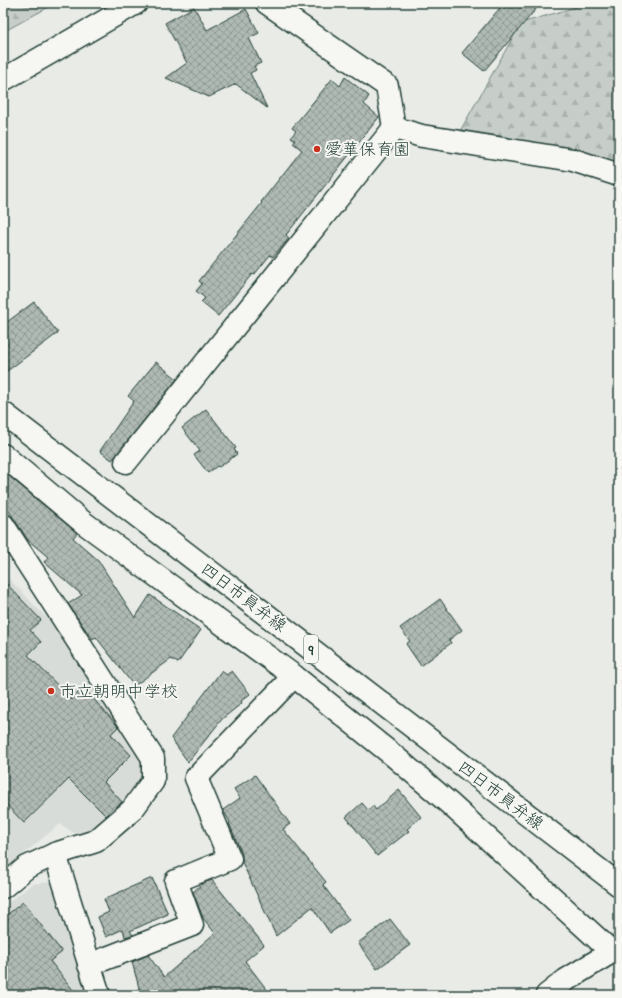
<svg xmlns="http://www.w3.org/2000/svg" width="622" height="998" viewBox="0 0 622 998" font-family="'Indie Flower','Klee One',sans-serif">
	<defs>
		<pattern id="forest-firs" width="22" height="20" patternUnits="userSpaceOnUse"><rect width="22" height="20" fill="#c7cec9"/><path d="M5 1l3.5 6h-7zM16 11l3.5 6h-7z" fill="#aab2ad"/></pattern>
		<pattern id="building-cross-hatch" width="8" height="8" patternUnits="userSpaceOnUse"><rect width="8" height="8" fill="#b0bab5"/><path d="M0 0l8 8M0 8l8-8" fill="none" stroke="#8f9894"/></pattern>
	</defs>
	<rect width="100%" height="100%" fill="#e9ebe7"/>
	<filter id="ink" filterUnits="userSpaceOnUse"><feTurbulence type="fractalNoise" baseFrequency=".025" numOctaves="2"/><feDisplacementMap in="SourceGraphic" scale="8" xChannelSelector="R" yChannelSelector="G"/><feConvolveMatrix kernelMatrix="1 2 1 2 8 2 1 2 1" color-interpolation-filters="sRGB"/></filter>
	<g filter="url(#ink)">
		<g fill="#d8dcd8">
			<path d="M3,573L51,622L147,760L141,784L125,804L92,833H74L60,824L3,871Z"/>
			<path d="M50,882L88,995H3V907L32,884Z"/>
		</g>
		<g fill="url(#forest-firs)" stroke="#73867e">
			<path d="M3,3H56L3,32Z"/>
			<path d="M590,3H619V184L460,131L521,23Z"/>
		</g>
		<g fill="url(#building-cross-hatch)" stroke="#1f3d34">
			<path d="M504,3H541L484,71L462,53Z"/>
			<path d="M194,7L207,30L246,9L259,33L249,38L261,63L254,66L256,70L250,73L267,108L236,84L209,97L166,78L187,63L165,23Z"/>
			<path d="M345,77L369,96L364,104L379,117L286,235L289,238L273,257L270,255L254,275L252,274L218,316L201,302L205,298L196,291L202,284L199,281L262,203L261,202L302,150L293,143L295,140L291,137L296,131L292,128L332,79L340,86Z"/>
			<path d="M34,302L58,333L3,374V325Z"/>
			<path d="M156,362L177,379L112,460L100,451L134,401L128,396Z"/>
			<path d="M206,409L236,448L234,449L237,454L219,467L217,466L208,473L194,455L200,451L182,428Z"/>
			<path d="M3,471L77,533L73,538L98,560L135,618L150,595L201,630L178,663L171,659L134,686L96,637L92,639L68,604L82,595L44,562L48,557L28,540L3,502Z"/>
			<path d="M3,580L41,620L30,630L41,642L28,655L72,700L83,687L116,724L118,727L111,734L131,755L104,782L122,802L106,816L69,779L24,823L3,801Z"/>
			<path d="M440,599L462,630L449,640L451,643L421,666L406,644L410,641L400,628Z"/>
			<path d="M222,670L226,675L232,671L250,694L241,701L242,703L222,719L188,762L171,738Z"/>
			<path d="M255,775L290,824L283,829L326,882L323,885L349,920L330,933L312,907L276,936L242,862V854L229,823L230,822L223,810L240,798L234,789Z"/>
			<path d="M399,790L421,817L407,829L409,831L377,856L346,817L362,803L368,810L373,806L376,810Z"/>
			<path d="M152,878L168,914L130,931L133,935L125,937L123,929L106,937L98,917L109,912L104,899Z"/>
			<path d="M212,880L264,945L245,961L271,995H141L132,962L148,955L164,977L215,933L203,918L193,892L203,883Z"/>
			<path d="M23,902L62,952L50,961L77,995H3V918Z"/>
			<path d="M390,919L410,945L377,969L358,943Z"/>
		</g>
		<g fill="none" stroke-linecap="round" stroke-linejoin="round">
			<defs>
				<g id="street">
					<path d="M267,3L387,86L394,128L422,136L573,160L619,175"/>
					<path d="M3,455L84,523L294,676L394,756L450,804L612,952"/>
					<path d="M126,462L394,128"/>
					<path d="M3,525L153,758V781L132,810L96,841L55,854L99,995"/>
					<path d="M3,887L27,867L55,854"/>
					<path d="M89,965L192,925L176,881L230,859L196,778L294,676"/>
					<path d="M547,995L566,980L618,948"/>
				</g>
				<path id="secondary" d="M3,80L136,3"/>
				<path id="primary" d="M3,413L619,885"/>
			</defs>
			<use href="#street" stroke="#1f3d34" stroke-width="25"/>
			<use href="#secondary" stroke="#1f3d34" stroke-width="25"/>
			<use href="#primary" stroke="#1f3d34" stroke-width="25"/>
			<use href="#street" stroke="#f6f6f2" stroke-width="22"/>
			<use href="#secondary" stroke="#f6f6f2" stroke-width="22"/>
			<use href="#primary" stroke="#f6f6f2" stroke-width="22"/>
		</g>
	</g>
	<g fill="#c8321e" stroke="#f6f6f2" stroke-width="1.5">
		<circle cx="317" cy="149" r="4"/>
		<circle cx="51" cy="691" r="4"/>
	</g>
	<g text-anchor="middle" stroke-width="4" stroke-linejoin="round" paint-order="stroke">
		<rect fill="#f6f6f2" stroke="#60746d" stroke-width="1" x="304" y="635" width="14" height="28" rx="3"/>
		<g font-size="16" font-weight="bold" fill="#1f3d34">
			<text x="311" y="655">9</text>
		</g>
		<g font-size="17" fill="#1f3d34" stroke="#f6f6f2" text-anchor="start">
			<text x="325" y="155">愛華保育園</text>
			<text x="59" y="697">市立朝明中学校</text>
		</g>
		<g font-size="17" fill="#1f3d34" stroke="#f6f6f2">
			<text transform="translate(244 597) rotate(37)" y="6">四日市員弁線</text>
			<text transform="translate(501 795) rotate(37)" y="6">四日市員弁線</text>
		</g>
	</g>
	<rect width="622" height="998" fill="none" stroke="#f6f6f2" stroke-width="16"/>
	<rect x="8" y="8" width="606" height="982" fill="none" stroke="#1f3d34" stroke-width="1.5" filter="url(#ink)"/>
</svg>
